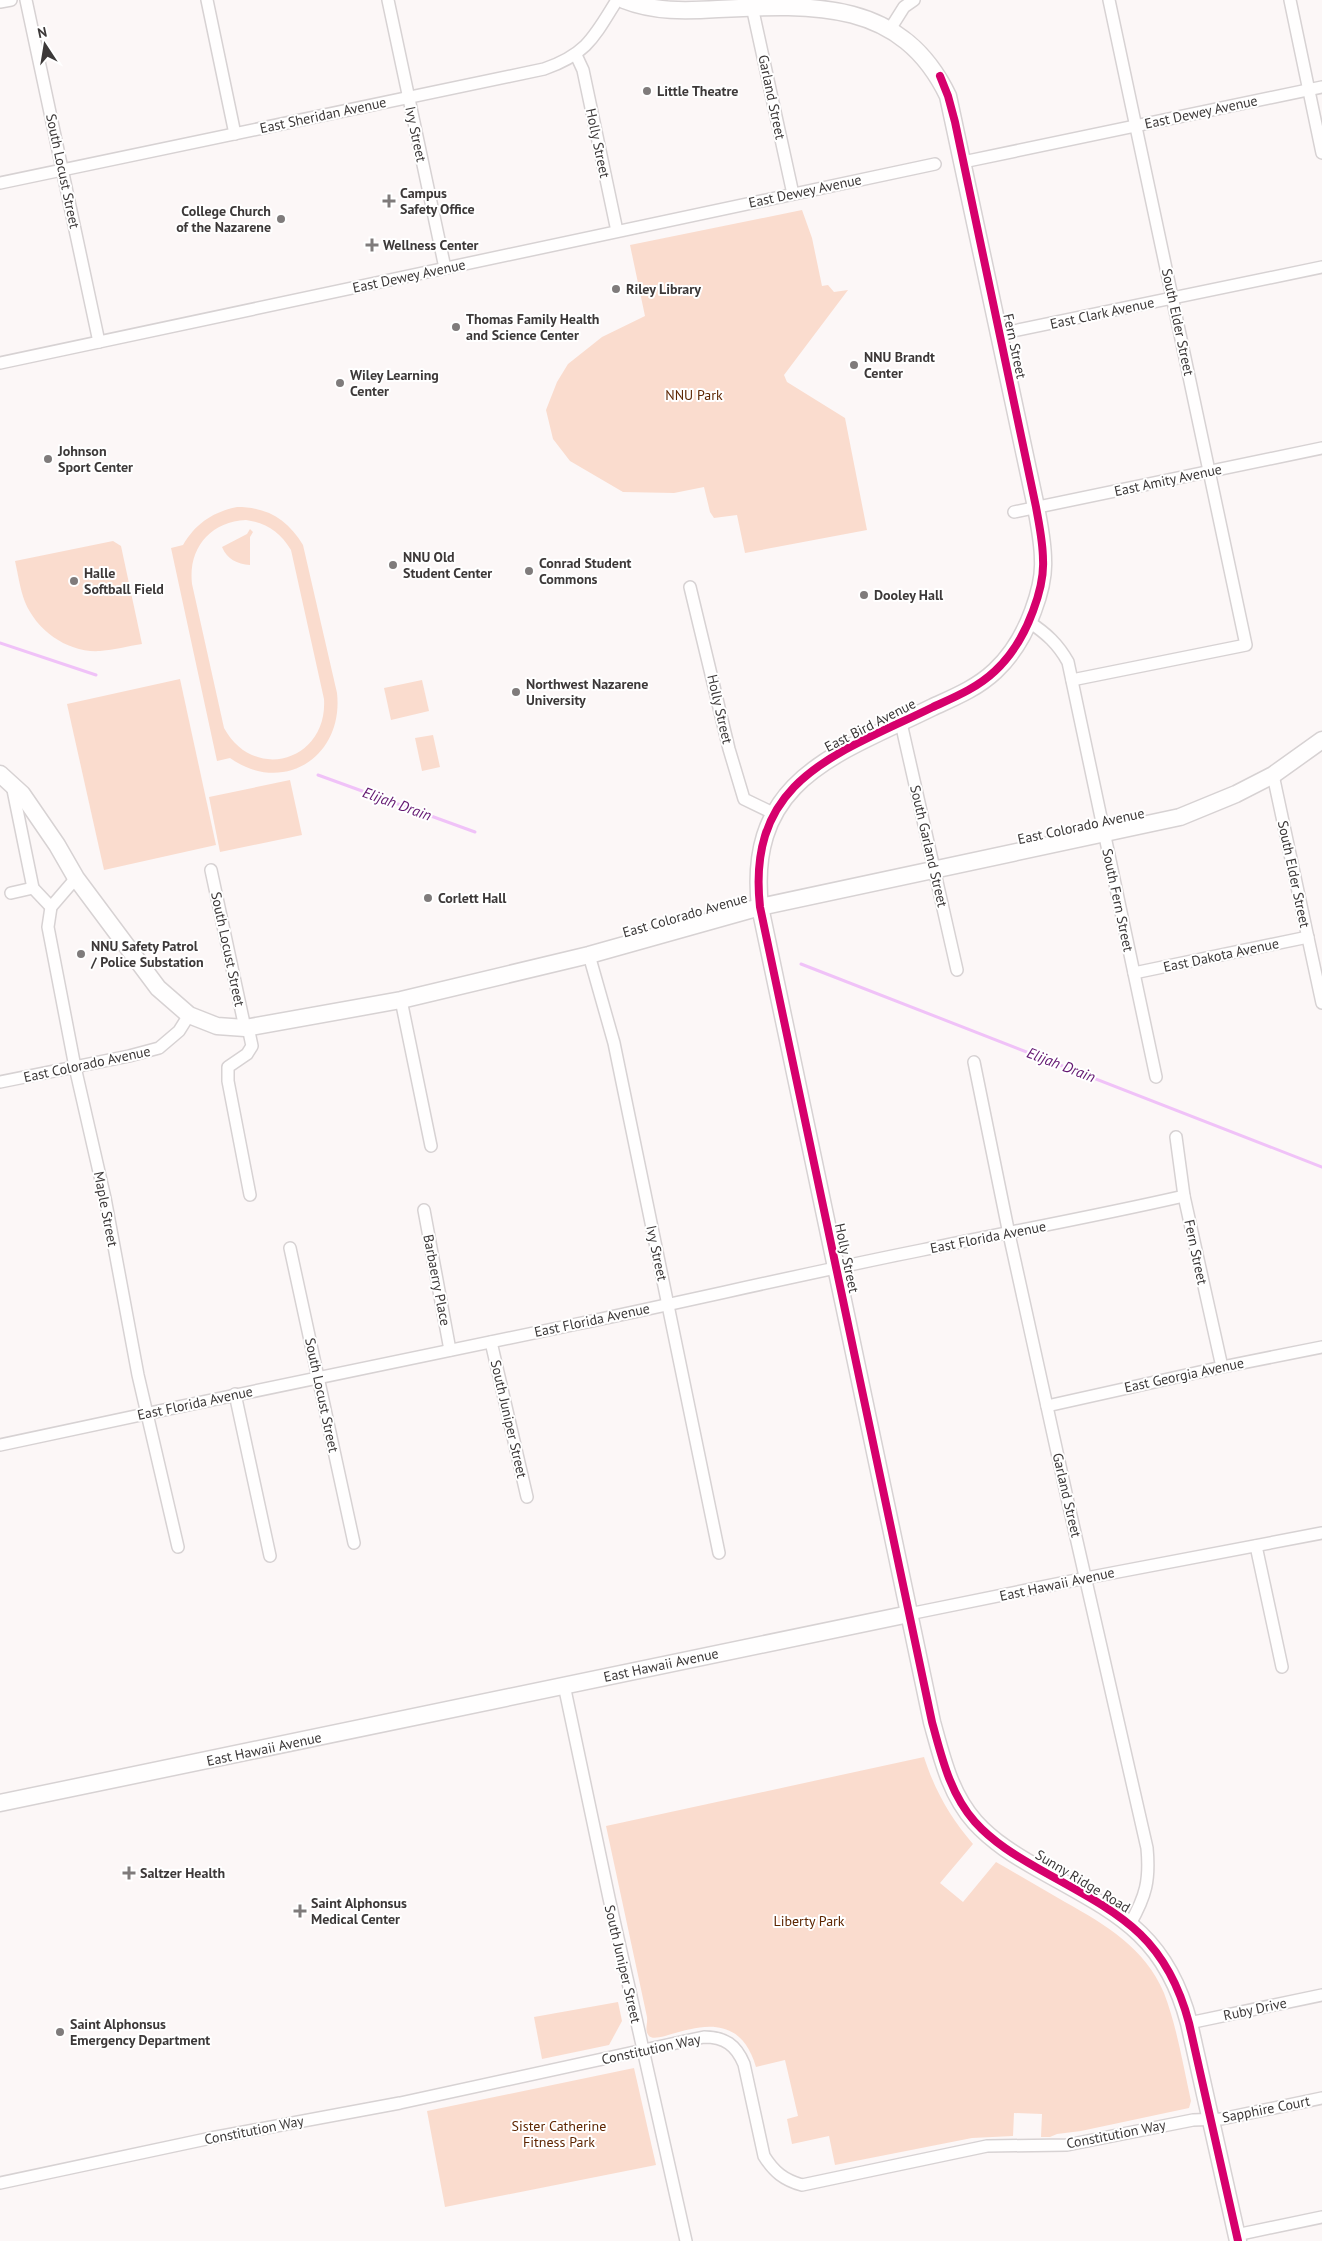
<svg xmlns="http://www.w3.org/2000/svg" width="1322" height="2241" viewBox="0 0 1322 2241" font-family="'PT Sans',sans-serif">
	<rect width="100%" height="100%" fill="#fcf7f7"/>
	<g fill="#fadcce" fill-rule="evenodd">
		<path d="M802,210L812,238L822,286L828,285L834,292L848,290L784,375L787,382L845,418L867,530L745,553L737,515L714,518L710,512L704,487L674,493L623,492L570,461L553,439L546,410L557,382L568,364L602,337L645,316L630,245Z"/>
		<path d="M237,507C268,507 288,520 303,545L337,693C344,756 284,796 230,758L217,761L171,548L183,545C196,523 213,512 237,507ZM246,520C267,523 280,532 291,550L324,699C328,761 254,783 224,728L192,584C188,548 210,522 246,520Z"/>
		<path d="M250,529L253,532L250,537V565C237,564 227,559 222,547L247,534Z"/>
		<path d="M113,541L121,546L142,644C128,646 114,650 100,651C68,653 37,631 25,602C20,589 18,574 15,561Z"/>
		<path d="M180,679L216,845L104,870L67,704Z"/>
		<path d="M422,680L429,711L391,720L384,688Z"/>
		<path d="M433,735L440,767L422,771L415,738Z"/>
		<path d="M290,780L302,835L220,852L209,797Z"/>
		<path d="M924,1757C935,1791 950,1817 973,1844L940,1883L963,1902L996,1862C1019,1875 1042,1889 1065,1902C1106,1925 1145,1948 1164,1993C1177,2027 1183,2065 1191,2101L1189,2108L1081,2131L1057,2134L1050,2137H1041L1042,2114L1014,2113L1013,2136L972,2138L835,2165L829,2136L792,2144L787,2119L798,2116L785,2060L756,2067C734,1991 661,2048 649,2036C644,2030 648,2024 647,2017L606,1826Z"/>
		<path d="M618,2002L622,2021L609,2045L542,2059L534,2017Z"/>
		<path d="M634,2068L656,2165L445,2207L427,2111Z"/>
	</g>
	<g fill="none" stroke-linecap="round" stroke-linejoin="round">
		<g stroke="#f0c2f8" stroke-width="3">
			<path d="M0,643L96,675"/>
			<path d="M318,775L475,832"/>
			<path d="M801,964L1322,1167"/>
		</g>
		<defs>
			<g id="street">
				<path d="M26,0L99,342"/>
				<path d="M207,0L235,134"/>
				<path d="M388,0L445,268"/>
				<path d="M1290,0L1322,153"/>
				<path d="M0,2L11,0"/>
				<path d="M751,2L793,194"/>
				<path d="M892,26L904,7L914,0"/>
				<path d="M576,55L583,70L617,231"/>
				<path d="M963,162L1322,87"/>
				<path d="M0,183L544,69C587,54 594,37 617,0"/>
				<path d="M999,334L1322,267"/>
				<path d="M0,363L935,164"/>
				<path d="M1014,512L1322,448"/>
				<path d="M690,587L729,749L744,799L773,813"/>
				<path d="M1029,622C1046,633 1058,644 1068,662L1156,1077"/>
				<path d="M1072,680L1246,645L1109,0"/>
				<path d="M901,723L957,970"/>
				<path d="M1273,775L1322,1003"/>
				<path d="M12,785L33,888"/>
				<path d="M211,870L245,1028"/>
				<path d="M76,878L51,907L48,927L75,1067L105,1198L138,1375L178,1547"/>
				<path d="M11,893L33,888L51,907"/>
				<path d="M589,955L614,1043L719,1553"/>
				<path d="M1134,973L1308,937"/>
				<path d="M401,1000L431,1146"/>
				<path d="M248,1027L252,1046L247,1054L228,1067V1081L250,1195"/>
				<path d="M974,1062L1009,1234L1068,1502L1147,1848C1150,1880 1146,1896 1130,1924"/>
				<path d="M0,1082L129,1056L159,1048L179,1031L189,1015"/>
				<path d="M1176,1137L1184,1196L1222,1367"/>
				<path d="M424,1210L450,1350"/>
				<path d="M290,1248L354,1543"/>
				<path d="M491,1342L527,1497"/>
				<path d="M235,1394L270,1556"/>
				<path d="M1047,1406L1222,1367L1322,1347"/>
				<path d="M0,1445C192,1403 385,1365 577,1324C692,1300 807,1273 922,1250C1009,1232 1097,1216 1184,1196"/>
				<path d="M1256,1546L1282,1667"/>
				<path d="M909,1614L1086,1578L1322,1533"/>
				<path d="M564,1685L609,1898L686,2241"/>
				<path d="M1189,2023L1322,1995"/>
				<path d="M0,2183L211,2138L400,2103L704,2037C725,2037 736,2045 744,2064L764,2156C774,2172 784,2180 802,2185L987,2146L1067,2145L1193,2120L1221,2119L1322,2098"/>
				<path d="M1236,2235L1322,2217"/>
			</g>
			<g id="secondary">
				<path d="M624,0C654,12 686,11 718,9C815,4 902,0 948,96L1036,507C1039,524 1043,542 1043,560C1044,577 1039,595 1033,611C1025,633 1012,655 995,671C977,688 955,697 933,707C838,754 746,778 760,907L932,1722C942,1758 950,1794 975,1822C993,1842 1016,1856 1039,1869C1115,1912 1165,1932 1189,2023L1238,2241"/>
				<path d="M0,774L22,794L57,845L76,878L158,988L189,1015L217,1026L245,1028L401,1000L589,955L760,907L1180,817L1236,794L1273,775L1322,740"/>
				<path d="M0,1803L909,1614"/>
			</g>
		</defs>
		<use href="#street" stroke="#d7d2d3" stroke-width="14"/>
		<use href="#secondary" stroke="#d7d2d3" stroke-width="19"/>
		<use href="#street" stroke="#fffefe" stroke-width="11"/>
		<use href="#secondary" stroke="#fffefe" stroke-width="16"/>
		<defs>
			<path id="cycleway" d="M940,76L948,96L955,122L1036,507C1039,524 1043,542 1043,560C1044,577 1039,595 1033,611C1025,633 1012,655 995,671C977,688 955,697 933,707C838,754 746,778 760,907L932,1722C942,1758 950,1794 975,1822C993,1842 1016,1856 1039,1869C1115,1912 1165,1932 1189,2023L1238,2241"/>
		</defs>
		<use href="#cycleway" stroke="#fff" stroke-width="11"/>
		<use href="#cycleway" stroke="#d6006c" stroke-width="8"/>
	</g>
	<g fill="#7f7b7b" stroke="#fff" stroke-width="2">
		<circle cx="647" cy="91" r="5"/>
		<path d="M386.5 193.5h5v5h5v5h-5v5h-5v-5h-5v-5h5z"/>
		<circle cx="281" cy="219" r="5"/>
		<path d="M369.5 237.5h5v5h5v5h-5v5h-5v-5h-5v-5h5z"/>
		<circle cx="616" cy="289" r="5"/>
		<circle cx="456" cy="327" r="5"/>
		<circle cx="854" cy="365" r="5"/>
		<circle cx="340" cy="383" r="5"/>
		<circle cx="48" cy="459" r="5"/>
		<circle cx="393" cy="565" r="5"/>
		<circle cx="529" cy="571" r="5"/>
		<circle cx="74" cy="581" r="5"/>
		<circle cx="864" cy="595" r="5"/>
		<circle cx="516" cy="692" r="5"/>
		<circle cx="428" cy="898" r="5"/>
		<circle cx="81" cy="954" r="5"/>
		<path d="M126.5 1865.5h5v5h5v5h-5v5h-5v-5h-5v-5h5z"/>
		<path d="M297.5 1903.5h5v5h5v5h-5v5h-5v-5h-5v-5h5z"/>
		<circle cx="60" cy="2032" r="5"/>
	</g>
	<g text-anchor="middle" stroke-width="4" stroke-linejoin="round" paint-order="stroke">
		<g font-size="14" font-weight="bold" fill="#3c3838" stroke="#fff" text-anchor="start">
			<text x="657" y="96">Little Theatre</text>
			<text x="400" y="198">Campus<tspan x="400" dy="16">Safety Office</tspan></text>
			<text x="271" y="216" text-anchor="end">College Church<tspan x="271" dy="16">of the Nazarene</tspan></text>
			<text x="383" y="250">Wellness Center</text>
			<text x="626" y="294">Riley Library</text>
			<text x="466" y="324">Thomas Family Health<tspan x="466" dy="16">and Science Center</tspan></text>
			<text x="864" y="362">NNU Brandt<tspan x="864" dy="16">Center</tspan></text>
			<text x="350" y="380">Wiley Learning<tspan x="350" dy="16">Center</tspan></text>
			<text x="58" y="456">Johnson<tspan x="58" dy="16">Sport Center</tspan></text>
			<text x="403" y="562">NNU Old<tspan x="403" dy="16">Student Center</tspan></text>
			<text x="539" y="568">Conrad Student<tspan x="539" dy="16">Commons</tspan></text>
			<text x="84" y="578">Halle<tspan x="84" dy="16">Softball Field</tspan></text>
			<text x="874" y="600">Dooley Hall</text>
			<text x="526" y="689">Northwest Nazarene<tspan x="526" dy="16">University</tspan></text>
			<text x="438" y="903">Corlett Hall</text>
			<text x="91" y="951">NNU Safety Patrol<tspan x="91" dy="16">/ Police Substation</tspan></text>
			<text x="140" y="1878">Saltzer Health</text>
			<text x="311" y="1908">Saint Alphonsus<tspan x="311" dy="16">Medical Center</tspan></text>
			<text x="70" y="2029">Saint Alphonsus<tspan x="70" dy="16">Emergency Department</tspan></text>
		</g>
		<g font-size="14" fill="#3c3838" stroke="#fff">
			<text transform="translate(772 97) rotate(78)" y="5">Garland Street</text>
			<text transform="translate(1201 112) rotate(-12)" y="5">East Dewey Avenue</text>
			<text transform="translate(323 115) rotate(-12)" y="5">East Sheridan Avenue</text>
			<text transform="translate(416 134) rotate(78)" y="5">Ivy Street</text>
			<text transform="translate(598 143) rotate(78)" y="5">Holly Street</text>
			<text transform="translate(63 171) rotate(78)" y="5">South Locust Street</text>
			<text transform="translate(805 191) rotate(-12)" y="5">East Dewey Avenue</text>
			<text transform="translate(409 276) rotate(-12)" y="5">East Dewey Avenue</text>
			<text transform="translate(1102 313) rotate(-12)" y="5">East Clark Avenue</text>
			<text transform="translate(1178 322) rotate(78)" y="5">South Elder Street</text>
			<text transform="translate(1015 346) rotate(78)" y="5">Fern Street</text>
			<text transform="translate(1168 480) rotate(-12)" y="5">East Amity Avenue</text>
			<text transform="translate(720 709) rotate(77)" y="5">Holly Street</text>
			<text transform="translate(870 725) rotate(-27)" y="5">East Bird Avenue</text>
			<text transform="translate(1081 826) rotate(-12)" y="5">East Colorado Avenue</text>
			<text transform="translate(929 846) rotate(77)" y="5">South Garland Street</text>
			<text transform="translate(1294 874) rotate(78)" y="5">South Elder Street</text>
			<text transform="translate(1118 900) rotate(78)" y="5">South Fern Street</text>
			<text transform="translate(685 915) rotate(-16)" y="5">East Colorado Avenue</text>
			<text transform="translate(228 949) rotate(78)" y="5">South Locust Street</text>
			<text transform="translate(1221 955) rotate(-12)" y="5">East Dakota Avenue</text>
			<text transform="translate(87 1064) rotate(-12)" y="5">East Colorado Avenue</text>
			<text transform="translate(106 1209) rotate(79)" y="5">Maple Street</text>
			<text transform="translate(988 1237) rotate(-11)" y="5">East Florida Avenue</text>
			<text transform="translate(1196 1252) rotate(78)" y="5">Fern Street</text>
			<text transform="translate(657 1253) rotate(78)" y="5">Ivy Street</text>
			<text transform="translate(847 1258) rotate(78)" y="5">Holly Street</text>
			<text transform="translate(437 1280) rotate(79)" y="5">Barbaerry Place</text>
			<text transform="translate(592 1320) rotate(-12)" y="5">East Florida Avenue</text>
			<text transform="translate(1184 1375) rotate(-12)" y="5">East Georgia Avenue</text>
			<text transform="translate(322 1395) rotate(78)" y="5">South Locust Street</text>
			<text transform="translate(195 1403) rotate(-12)" y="5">East Florida Avenue</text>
			<text transform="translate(509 1419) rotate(77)" y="5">South Juniper Street</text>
			<text transform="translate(1067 1495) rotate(77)" y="5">Garland Street</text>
			<text transform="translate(1057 1584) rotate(-12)" y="5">East Hawaii Avenue</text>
			<text transform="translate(661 1665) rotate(-12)" y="5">East Hawaii Avenue</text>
			<text transform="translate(264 1749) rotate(-12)" y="5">East Hawaii Avenue</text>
			<text transform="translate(1083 1881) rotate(31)" y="5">Sunny Ridge Road</text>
			<text transform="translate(623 1964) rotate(77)" y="5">South Juniper Street</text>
			<text transform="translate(1255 2009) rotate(-12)" y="5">Ruby Drive</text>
			<text transform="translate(651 2049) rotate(-12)" y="5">Constitution Way</text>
			<text transform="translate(1266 2109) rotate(-11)" y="5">Sapphire Court</text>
			<text transform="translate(254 2130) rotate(-11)" y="5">Constitution Way</text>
			<text transform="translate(1116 2134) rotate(-11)" y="5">Constitution Way</text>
		</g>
		<g font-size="14" fill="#5d2501" stroke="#fff">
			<text x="694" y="400">NNU Park</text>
			<text x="809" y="1926">Liberty Park</text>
			<text x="559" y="2131">Sister Catherine<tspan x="559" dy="16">Fitness Park</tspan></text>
		</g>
		<g font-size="15" font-style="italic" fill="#631771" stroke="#fff">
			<text transform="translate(397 804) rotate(20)" y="5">Elijah Drain</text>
			<text transform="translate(1061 1065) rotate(21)" y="5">Elijah Drain</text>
		</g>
	</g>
	<g transform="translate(45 45) rotate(348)" stroke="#ffffff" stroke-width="4" paint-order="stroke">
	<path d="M0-4L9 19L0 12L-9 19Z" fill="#3c3838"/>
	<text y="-8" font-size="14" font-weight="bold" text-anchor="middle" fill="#3c3838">N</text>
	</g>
</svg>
